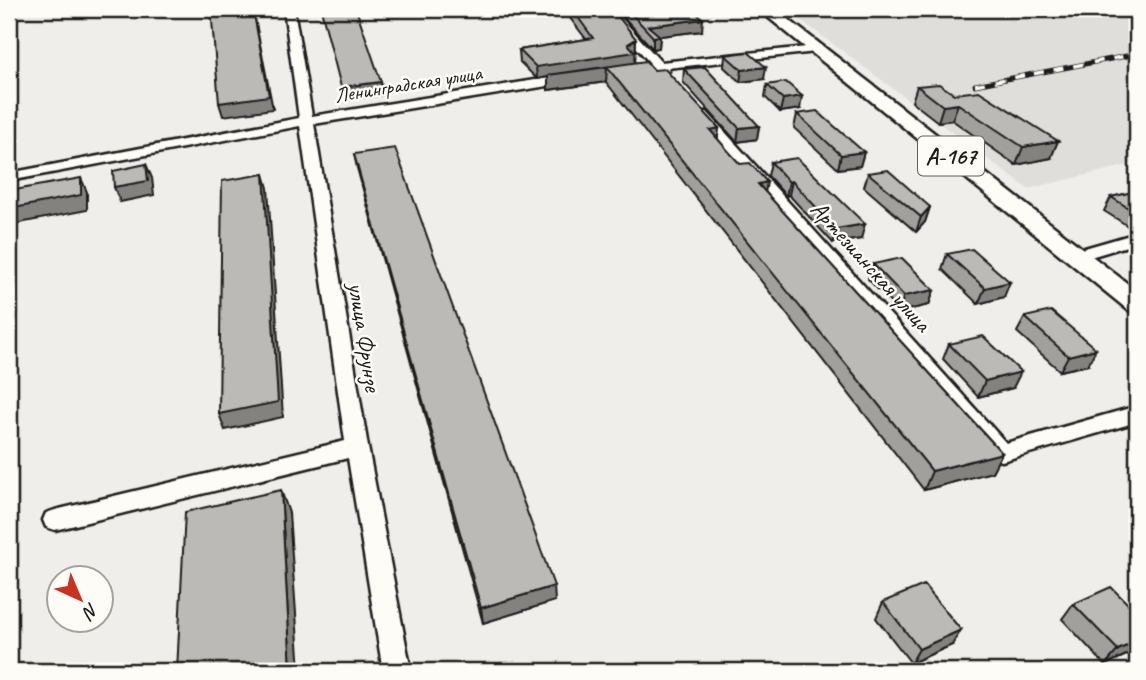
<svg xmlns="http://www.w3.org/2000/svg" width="1146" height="680" viewBox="0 0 1146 680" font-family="Caveat,sans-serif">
	<rect width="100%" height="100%" fill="#f0eeea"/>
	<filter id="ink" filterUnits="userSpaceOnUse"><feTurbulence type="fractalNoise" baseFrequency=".0143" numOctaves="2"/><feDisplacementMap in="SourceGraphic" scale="14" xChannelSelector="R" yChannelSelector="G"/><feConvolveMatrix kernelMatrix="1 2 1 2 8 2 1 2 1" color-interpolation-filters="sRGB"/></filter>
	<g filter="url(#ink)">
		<path fill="#e0deda" d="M786,9H1137V163L1028,189Z"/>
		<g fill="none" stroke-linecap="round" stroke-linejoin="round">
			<defs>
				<g id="minor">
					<path d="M284,9H294L312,116L572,74L578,78L572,82L314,124L368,447L411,671H383L348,458L55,530L46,527L43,520L46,513L55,510L345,441L300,126L9,181V173L299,118Z"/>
					<path d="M603,9H613L661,62L816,46L822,49L816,52L667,68L669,71L663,75C650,68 632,77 620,69L622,66L650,63Z"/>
					<path d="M697,112H707L1006,443L1137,406V422L1002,461L994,459L697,118Z"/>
					<path d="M1137,233V243L1077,261L1069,256L1071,252Z"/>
				</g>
				<path id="highway" d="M758,9H775L1137,291V312L1128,310Z"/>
			</defs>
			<use href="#minor" stroke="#1c1c1c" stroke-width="5"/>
			<use href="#highway" stroke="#1c1c1c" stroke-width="5"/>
			<use href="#minor" fill="#fdfcf7" fill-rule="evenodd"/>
			<use href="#highway" fill="#fdfcf7" fill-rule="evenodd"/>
			<defs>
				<path id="rail" d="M975,85L1137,54"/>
			</defs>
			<use href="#rail" stroke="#1c1c1c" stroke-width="5"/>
			<use href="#rail" stroke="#fdfcf7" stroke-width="3.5" stroke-dasharray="10" stroke-linecap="butt"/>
		</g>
		<g fill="#a1a09d" stroke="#1c1c1c" stroke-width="2">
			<path d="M563,9H612L636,39L635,62L654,70L719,128L717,139L1002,453L992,472L924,490L606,82L548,90V77L537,79L520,62L519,50L586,39Z"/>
			<path d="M616,9H692L702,31L660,36L659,48L653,49Z"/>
			<path d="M725,55L764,79L740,82L724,67Z"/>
			<path d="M684,69L759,126L757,139L737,142L683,82Z"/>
			<path d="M767,85L800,109L780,112L765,97Z"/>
			<path d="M917,86L954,94L1051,158L1016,165L952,120L938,122L912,102Z"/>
			<path d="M797,114L864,152L860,166L838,169L794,128Z"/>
			<path d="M354,154L555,601L483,623L357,168Z"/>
			<path d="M771,162L861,239L833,243L789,195L786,196L768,176Z"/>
			<path d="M868,173L930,207L925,222L916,232L864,187Z"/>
			<path d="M1133,192L1137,224L1128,226L1104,211L1111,197Z"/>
			<path d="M947,254L1004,297L978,304L942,269Z"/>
			<path d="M873,264L934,290L929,305L899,312L868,279Z"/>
			<path d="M1025,317L1088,365L1060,371L1017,332Z"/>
			<path d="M949,344L1013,388L978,397L943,359Z"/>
			<path d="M1137,601V650L1105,665L1062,619L1073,604L1129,605Z"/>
			<path d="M883,602L952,645L911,663L876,618Z"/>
		</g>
		<g fill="#83827f" stroke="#1c1c1c" stroke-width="2">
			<path d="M253,9L273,109L223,116L219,103Z"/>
			<path d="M703,19L702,31L653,37L648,26Z"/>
			<path d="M660,36L659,48L653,49V37Z"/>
			<path d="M636,39L635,64L607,68L606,82L548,90V77L537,79L536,67L628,44Z"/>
			<path d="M766,67L764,79L740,82L742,70Z"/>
			<path d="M381,82L383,95L343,100L341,87Z"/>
			<path d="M802,96L800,109L780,112L783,99Z"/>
			<path d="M958,104L952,120L938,122L943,106Z"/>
			<path d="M759,126L757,139L737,142L739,128Z"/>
			<path d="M719,128L717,145L710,130Z"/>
			<path d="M1058,141L1051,158L1016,165L1023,147Z"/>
			<path d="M864,152L860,166L838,169L841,155Z"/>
			<path d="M146,164L152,178L154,195L120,202L114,187Z"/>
			<path d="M264,174L268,188L283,417L225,430L219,414Z"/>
			<path d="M81,178L87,192V210L9,225V209Z"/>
			<path d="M792,181L789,195L786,196L789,182Z"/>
			<path d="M767,182L764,199L758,184Z"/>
			<path d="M930,207L925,222L916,232L921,217Z"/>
			<path d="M1137,211V224L1128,226L1135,212Z"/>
			<path d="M865,224L861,239L833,243L836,229Z"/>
			<path d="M1010,282L1004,297L978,304L985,288Z"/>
			<path d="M934,290L929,305L899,312L904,296Z"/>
			<path d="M1096,349L1088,365L1060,371L1068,356Z"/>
			<path d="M1021,372L1013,388L978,397L985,381Z"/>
			<path d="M1002,453L992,472L924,490L932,471Z"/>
			<path d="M281,490L289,513L300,671H291Z"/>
			<path d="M554,586L555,601L483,623L481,608Z"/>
			<path d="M961,630L952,645L911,663L919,649Z"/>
			<path d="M1137,641V650L1105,665L1118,650Z"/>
		</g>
		<g fill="#bbbab6" stroke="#1c1c1c" stroke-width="2">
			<path d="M211,9H253L269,96L219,103Z"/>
			<path d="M321,9H356L381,82L341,87Z"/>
			<path d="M572,9H612L636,39L628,44L635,52L536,67L519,50L593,38Z"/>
			<path d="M627,9H692L703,19L648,26L660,36L653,37Z"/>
			<path d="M748,52L766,67L742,70L725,55Z"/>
			<path d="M646,61L654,70L665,69L719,128L710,130L730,153L740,164L750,163L767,182L758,184L1002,453L932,471L607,67L548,75Z"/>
			<path d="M705,67L759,126L739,128L684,69Z"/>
			<path d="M786,82L802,96L783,99L767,85Z"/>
			<path d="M939,84L954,94L979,91L1058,141L1023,147L958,104L943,106L917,86Z"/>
			<path d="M817,111L864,152L841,155L797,114Z"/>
			<path d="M395,148L554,586L481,608L354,154Z"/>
			<path d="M797,158L865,224L836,229L792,181L789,182L771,162Z"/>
			<path d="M146,164L148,181L114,187L113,171Z"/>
			<path d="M888,170L930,207L921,217L868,173Z"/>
			<path d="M264,174L278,402L219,414L222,181Z"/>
			<path d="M81,178V195L9,209V191Z"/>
			<path d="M1133,192L1137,194V211L1135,212L1111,197Z"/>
			<path d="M972,249L1010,282L985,288L947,254Z"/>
			<path d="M902,258L934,290L904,296L873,264Z"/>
			<path d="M1051,311L1096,349L1068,356L1025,317Z"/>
			<path d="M983,336L1021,372L985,381L949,344Z"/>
			<path d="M281,490L291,671H177L185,512Z"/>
			<path d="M924,585L961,630L919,649L883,602Z"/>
			<path d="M1111,587L1129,605L1137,601V641L1118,650L1073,604Z"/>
		</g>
	</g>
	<g text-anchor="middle" stroke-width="5" stroke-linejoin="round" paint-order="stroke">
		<g font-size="21" fill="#1c1c1c" stroke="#fdfcf7">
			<text transform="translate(408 84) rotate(-9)" y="7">Ленинградская улица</text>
		</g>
		<rect fill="#fdfcf7" stroke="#605f5e" stroke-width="2" x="918" y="136.5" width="66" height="39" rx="5"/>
		<g font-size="23" font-weight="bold" fill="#1c1c1c">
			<text x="951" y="164">А-167</text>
		</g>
		<g font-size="24" fill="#1c1c1c" stroke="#fdfcf7">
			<text transform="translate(871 266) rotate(48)" y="8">Артезианская улица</text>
			<text transform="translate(365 337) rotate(81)" y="8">улица Фрунзе</text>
		</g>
	</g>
	<rect width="1146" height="680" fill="none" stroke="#fdfcf7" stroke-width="35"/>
	<rect x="18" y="18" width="1111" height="645" fill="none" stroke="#1c1c1c" stroke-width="2.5" filter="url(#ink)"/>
	<g transform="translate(80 599) rotate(136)"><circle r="33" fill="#fdfcf7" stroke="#a3a29f" stroke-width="2"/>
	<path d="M0-5L12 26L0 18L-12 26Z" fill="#c8321e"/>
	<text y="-10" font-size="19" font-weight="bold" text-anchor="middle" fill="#1c1c1c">N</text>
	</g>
</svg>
